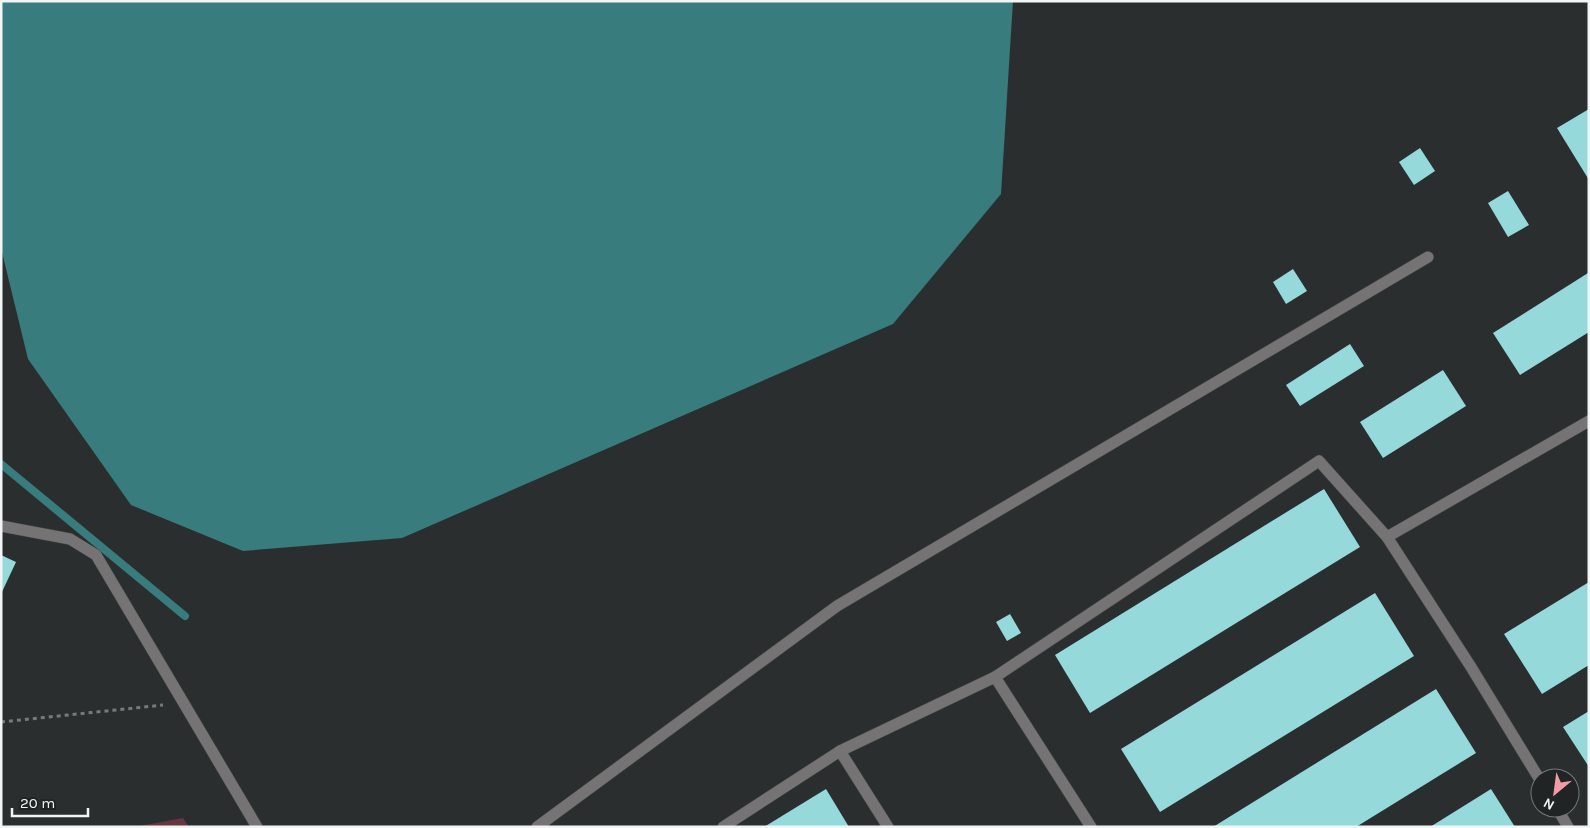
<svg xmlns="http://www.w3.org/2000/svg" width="1590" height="828" viewBox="0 0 1590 828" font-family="Karla,sans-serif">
	<rect width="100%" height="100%" fill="#2a2e2e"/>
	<path fill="#67373f" d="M183,818L189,827H134Z"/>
	<path fill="#387c7e" d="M1,1H1013L1001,194L893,324L402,538L243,551L131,505L28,359L1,248Z"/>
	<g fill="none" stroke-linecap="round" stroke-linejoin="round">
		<path stroke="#387c7e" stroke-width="8" d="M1,464L185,616"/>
	</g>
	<g fill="#95d9db">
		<path d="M1589,109V180L1557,128Z"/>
		<path d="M1420,148L1435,171L1414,185L1399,162Z"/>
		<path d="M1508,191L1529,225L1508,237L1488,203Z"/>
		<path d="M1293,269L1307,291L1286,304L1273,282Z"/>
		<path d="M1588,273L1589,332L1520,375L1493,333Z"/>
		<path d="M1350,344L1364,366L1300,406L1286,385Z"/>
		<path d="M1443,370L1466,406L1383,458L1360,422Z"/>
		<path d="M1324,489L1360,547L1090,713L1055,655Z"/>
		<path d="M1,555L16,562L1,594Z"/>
		<path d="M1589,582V665L1542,694L1504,634Z"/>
		<path d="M1375,593L1414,656L1160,812L1121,749Z"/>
		<path d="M1010,614L1021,633L1007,641L996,622Z"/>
		<path d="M1436,689L1476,753L1356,827H1213Z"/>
		<path d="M1589,711V767L1563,727Z"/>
		<path d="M826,789L849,827H764Z"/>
		<path d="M1491,789L1515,827H1430Z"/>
	</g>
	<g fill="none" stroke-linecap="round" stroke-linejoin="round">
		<defs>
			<g id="service">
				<path d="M1,526L70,539L96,555L257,827"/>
				<path d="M1387,537L1589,421"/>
				<path d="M995,677L1319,461L1387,537L1471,667L1540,780"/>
				<path d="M840,751L995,677L1091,827"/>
				<path d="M1557,808L1568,827"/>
				<path d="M537,827L837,606L1428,257"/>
				<path d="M723,827L840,751L888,827"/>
			</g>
		</defs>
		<use href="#service" stroke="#464a4a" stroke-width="12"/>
		<path stroke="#777a7a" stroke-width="3" stroke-dasharray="4 4" stroke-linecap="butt" d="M1,722L163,705"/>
		<use href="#service" stroke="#757373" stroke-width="11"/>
	</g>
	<rect width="1590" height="828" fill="none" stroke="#f2f5f5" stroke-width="5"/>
	<g transform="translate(1555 793) rotate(209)"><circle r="24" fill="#202424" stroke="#747878"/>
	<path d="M0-4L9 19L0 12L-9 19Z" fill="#f39aa7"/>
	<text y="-8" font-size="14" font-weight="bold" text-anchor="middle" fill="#f2f5f5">N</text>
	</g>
	<path d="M12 808v8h76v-8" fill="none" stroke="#f2f5f5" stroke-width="2.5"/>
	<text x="20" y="808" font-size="15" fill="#f2f5f5" stroke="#202424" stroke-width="4" paint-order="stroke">20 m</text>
</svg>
